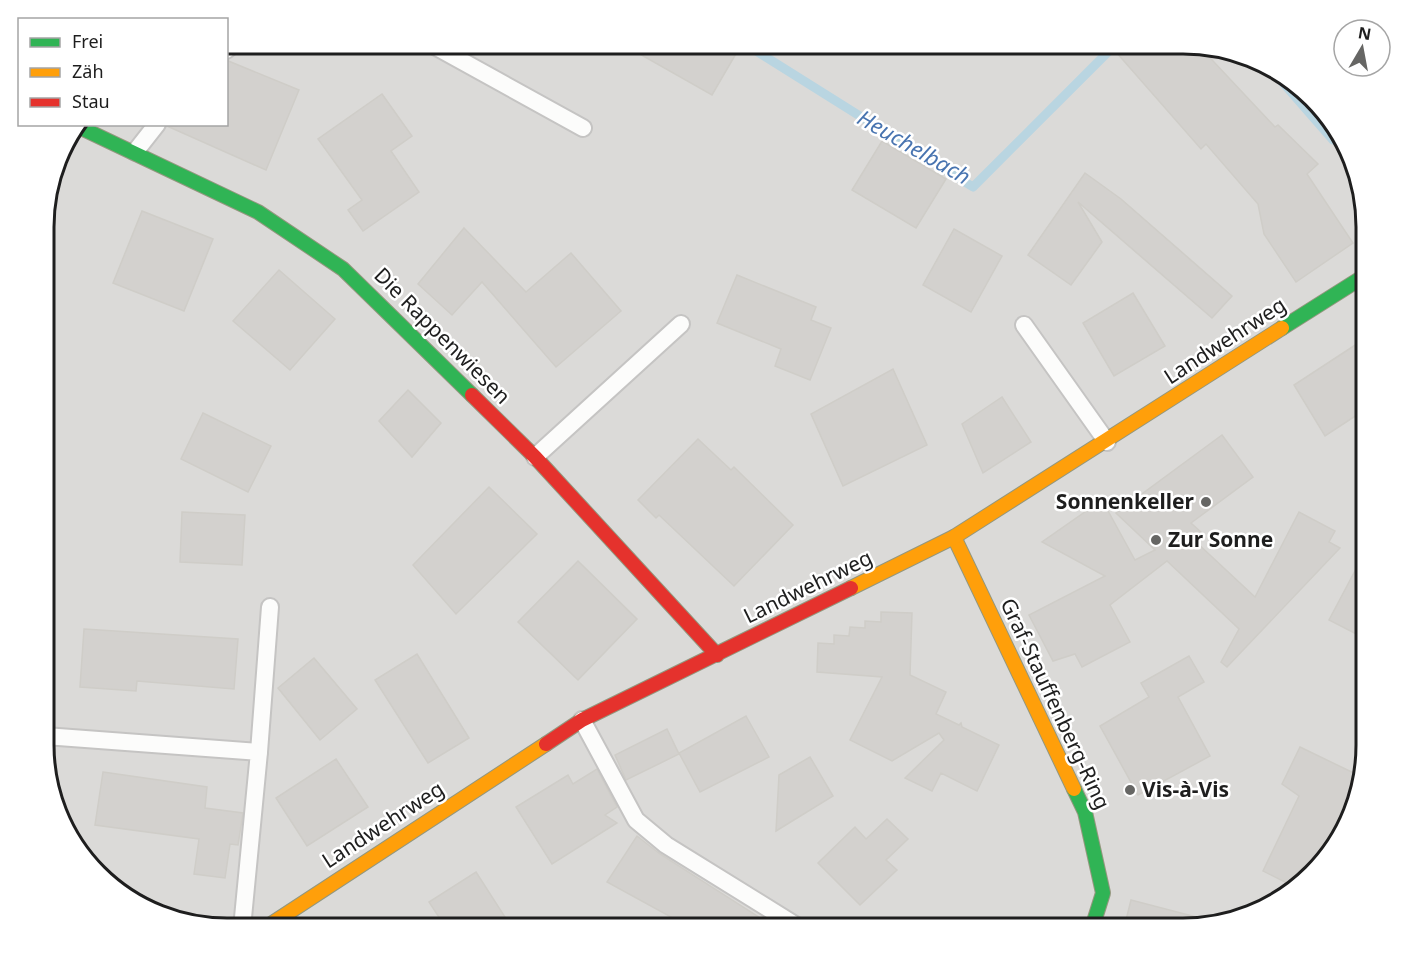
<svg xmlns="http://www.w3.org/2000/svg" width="1410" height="972" viewBox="0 0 1410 972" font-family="'Noto Sans',sans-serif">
	<rect width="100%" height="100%" fill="#ecebe7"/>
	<path fill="#dbdad8" d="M227,44H1195L1242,53L1295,81L1342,135L1366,215V757L1357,804L1329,857L1265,909L1184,928H215L168,919L115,891L68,837L45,769V203L63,145L79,125L226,124Z"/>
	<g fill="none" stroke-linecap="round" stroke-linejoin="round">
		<g stroke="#b9d5e1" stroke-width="9">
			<path d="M745,44L973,187L1116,44"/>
			<path d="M1270,68L1333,140"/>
		</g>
	</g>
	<g fill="#d3d1ce" stroke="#cfcdc8" stroke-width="1.5">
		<path d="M622,44H722L737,52L712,95Z"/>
		<path d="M1109,44L1198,45L1275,127L1278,125L1318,164L1307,174L1353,243L1296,282L1264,234L1258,204L1206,144L1201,149Z"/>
		<path d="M226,60L299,90L266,170L167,126L226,124Z"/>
		<path d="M382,94L412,136L391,151L419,192L363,231L348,210L362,200L318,139Z"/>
		<path d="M882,141L946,179L916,228L852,190Z"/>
		<path d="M1085,173L1121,199L1232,296L1212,318L1078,202L1102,242L1071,285L1028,255Z"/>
		<path d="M142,211L213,239L184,311L113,283Z"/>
		<path d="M464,228L526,292L571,253L621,311L556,367L482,282L452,315L418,284Z"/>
		<path d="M954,229L1002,256L971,312L923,285Z"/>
		<path d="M279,270L335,319L290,370L233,321Z"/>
		<path d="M737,275L816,307L811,320L831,328L810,380L775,366L781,349L717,323Z"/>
		<path d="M1133,293L1165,346L1114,376L1083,323Z"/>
		<path d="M1366,338V409L1325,436L1294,385Z"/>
		<path d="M893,369L927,445L843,486L811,414Z"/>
		<path d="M408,390L441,423L412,457L379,421Z"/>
		<path d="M1002,397L1031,442L983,473L962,424Z"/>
		<path d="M203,413L271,446L248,492L181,459Z"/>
		<path d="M1222,435L1253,477L1191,523L1202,533L1195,541L1255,597L1299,512L1335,531L1329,542L1340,548L1227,667L1221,662L1239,629L1167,561L1110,605L1130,642L1082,667L1075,654L1053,661L1029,615L1105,576L1042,542L1102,500L1135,560L1155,550L1116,513Z"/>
		<path d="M698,439L731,470L734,467L793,525L734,586L659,515L656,518L638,500Z"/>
		<path d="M489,487L537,534L456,614L413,565Z"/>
		<path d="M182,512L245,515L242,565L180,562Z"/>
		<path d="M1366,550V639L1329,620Z"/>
		<path d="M578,561L637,619L578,680L518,622Z"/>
		<path d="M881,612L912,613L910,675L946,692L936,714L959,725L961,723L962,727L999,745L977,791L941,773L932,791L905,778L944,740L939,733L892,761L850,740L882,677L817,672L818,643L834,644V635L849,636L850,627L865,628V621L881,622Z"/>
		<path d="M84,629L238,639L234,689L137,681L136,691L80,687Z"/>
		<path d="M417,654L469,738L428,763L375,680Z"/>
		<path d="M1189,656L1204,682L1178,697L1210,756L1138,795L1100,726L1149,697L1141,683Z"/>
		<path d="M314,658L357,709L320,740L278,688Z"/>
		<path d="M746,716L769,757L700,792L679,753Z"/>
		<path d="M667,729L679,754L626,780L615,755Z"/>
		<path d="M1300,747L1362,777L1357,804L1329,857L1293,886L1263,871L1299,796L1282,784Z"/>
		<path d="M810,757L833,796L776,831L779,775Z"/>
		<path d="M336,759L368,807L307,846L276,798Z"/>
		<path d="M597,769L617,807L605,815L617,823L552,864L516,807L568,775L573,784Z"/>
		<path d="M103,772L207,787L205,808L243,813L238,845L230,844L225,878L194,874L199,839L95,825Z"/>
		<path d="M887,819L908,839L886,860L897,870L860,905L818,863L855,827L866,839Z"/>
		<path d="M637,836L660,854L776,928H691L607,882Z"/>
		<path d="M476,872L512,928H446L429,902Z"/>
		<path d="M1131,900L1208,920V923L1184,928H1124Z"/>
	</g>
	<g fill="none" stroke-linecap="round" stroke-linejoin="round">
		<defs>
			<g id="lane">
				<path d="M431,44L583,128"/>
				<path d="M226,50L234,44"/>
				<path d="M135,152L157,124"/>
				<path d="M1024,325L1107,442"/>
				<path d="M535,457L681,324"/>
				<path d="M582,720L636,820L666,845L795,925"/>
				<path d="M45,736L259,752L242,928"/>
				<path d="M259,752L270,607"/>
			</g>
			<g id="fast">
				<path d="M77,126L258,212L343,269L472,395"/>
				<path d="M1282,328L1366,275"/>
				<path d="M1074,789L1085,812L1103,893L1092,928"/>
			</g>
			<g id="slow">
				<path d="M954,537L1074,789"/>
				<path d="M851,588L954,537L1282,328"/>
				<path d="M265,928L546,744"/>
			</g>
			<g id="jam">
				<path d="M472,395L535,457L717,655"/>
				<path d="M546,744L582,720L851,588"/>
			</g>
		</defs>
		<use href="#lane" stroke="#c5c4c3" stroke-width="20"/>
		<use href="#fast" stroke="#93977e" stroke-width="16"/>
		<use href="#slow" stroke="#93977e" stroke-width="16"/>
		<use href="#jam" stroke="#93977e" stroke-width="16"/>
		<use href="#lane" stroke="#fcfcfb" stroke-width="16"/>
		<use href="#fast" stroke="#30b455" stroke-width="14"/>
		<use href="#slow" stroke="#ff9f0a" stroke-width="14"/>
		<use href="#jam" stroke="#e5322d" stroke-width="14"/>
	</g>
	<g fill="#666664" stroke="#fff" stroke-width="2">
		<circle cx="1206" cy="502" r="6"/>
		<circle cx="1156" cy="540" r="6"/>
		<circle cx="1130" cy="790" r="6"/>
	</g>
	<g text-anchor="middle" stroke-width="5" stroke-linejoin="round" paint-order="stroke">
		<g font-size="21" fill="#1e1e1e" stroke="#fff">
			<text transform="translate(442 336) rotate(45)" y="7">Die Rappenwiesen</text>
			<text transform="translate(1225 341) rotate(-33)" y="7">Landwehrweg</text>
			<text transform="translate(808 587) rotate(-26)" y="7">Landwehrweg</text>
			<text transform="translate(1055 704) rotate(65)" y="7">Graf-Stauffenberg-Ring</text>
			<text transform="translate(383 825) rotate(-33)" y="7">Landwehrweg</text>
		</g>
		<g font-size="21" font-weight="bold" fill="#1e1e1e" stroke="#fff" text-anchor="start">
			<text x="1194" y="509" text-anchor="end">Sonnenkeller</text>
			<text x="1168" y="547">Zur Sonne</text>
			<text x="1142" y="797">Vis-à-Vis</text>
		</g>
		<g font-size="22" font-style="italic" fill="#4874b0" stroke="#fff">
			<text transform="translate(914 147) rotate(30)" y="8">Heuchelbach</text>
		</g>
	</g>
	<path d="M0 0H1410V972H0ZM227 54H1183A173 173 0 0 1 1356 227V745A173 173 0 0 1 1183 918H227A173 173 0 0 1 54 745V227A173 173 0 0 1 227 54Z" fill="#fff" fill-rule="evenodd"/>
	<path fill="none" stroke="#1e1e1e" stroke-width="3" d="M227 54H1183A173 173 0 0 1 1356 227V745A173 173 0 0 1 1183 918H227A173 173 0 0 1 54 745V227A173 173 0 0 1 227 54Z"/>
	<rect x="18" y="18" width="210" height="108" fill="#ffffff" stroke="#a5a5a5" stroke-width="1.5"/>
	<rect x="30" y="38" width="30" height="9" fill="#30b455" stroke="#a5a5a5" stroke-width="1.5"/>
	<text x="72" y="48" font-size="18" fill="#1e1e1e">Frei</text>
	<rect x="30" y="68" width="30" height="9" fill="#ff9f0a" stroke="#a5a5a5" stroke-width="1.5"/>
	<text x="72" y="78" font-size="18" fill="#1e1e1e">Zäh</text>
	<rect x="30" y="98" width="30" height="9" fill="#e5322d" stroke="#a5a5a5" stroke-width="1.5"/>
	<text x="72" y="108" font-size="18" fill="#1e1e1e">Stau</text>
	<g transform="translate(1362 48) rotate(10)"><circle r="28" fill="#ffffff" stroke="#a5a5a5" stroke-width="1.5"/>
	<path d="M0-4.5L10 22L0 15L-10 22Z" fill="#666664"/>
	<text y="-9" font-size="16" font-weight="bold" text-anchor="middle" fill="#1e1e1e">N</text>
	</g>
</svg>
